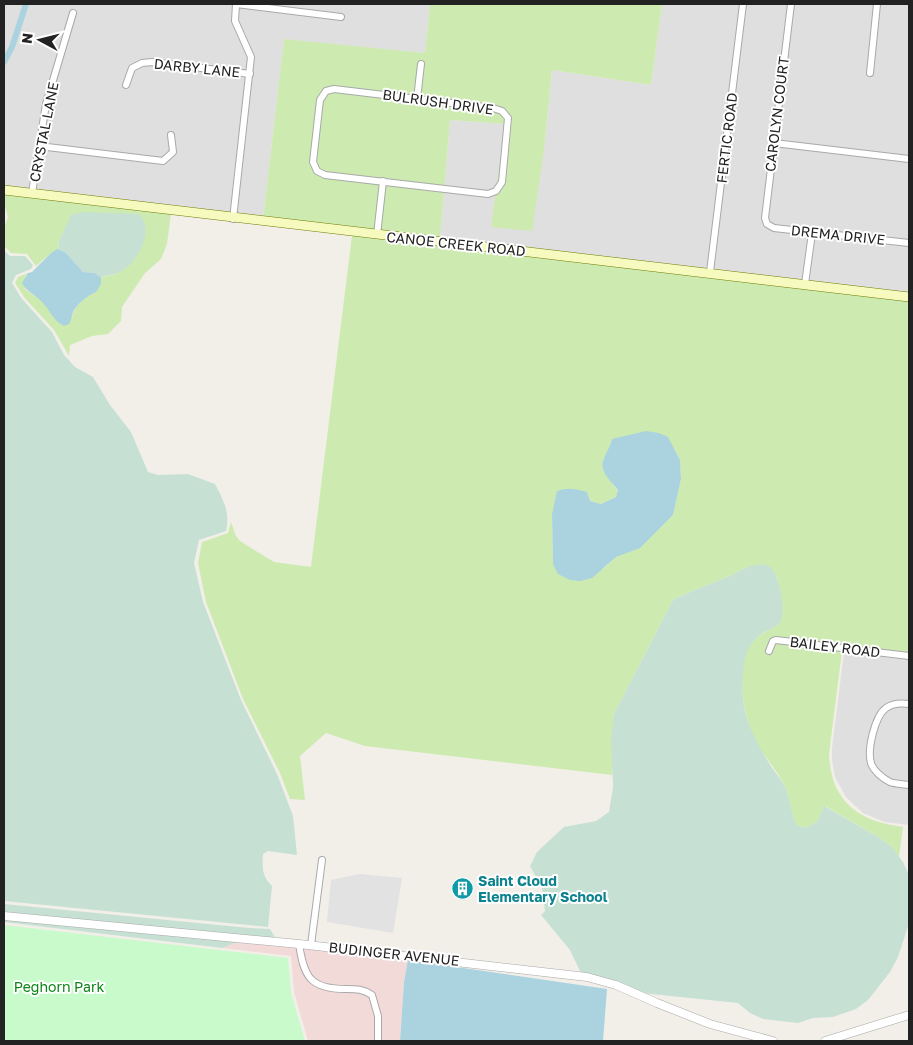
<svg xmlns="http://www.w3.org/2000/svg" width="913" height="1045" viewBox="0 0 913 1045" font-family="'Golos Text',sans-serif">
	<rect width="100%" height="100%" fill="#f2efe9"/>
	<g fill="#e0dfdf">
		<path d="M4,4H430L425,53L284,40L263,219L4,187Z"/>
		<path d="M662,4H909V294L440,239L450,120L505,124L544,150L552,70L651,85Z"/>
		<path d="M844,652L909,660V825L885,822L863,813L846,797L835,777L832,760V748Z"/>
	</g>
	<path fill="#f2dad9" d="M237,942L299,947L408,960L404,982L400,1041H308L294,992L291,956L222,948Z"/>
	<g fill="#cdebb0" fill-rule="evenodd">
		<path d="M430,4H662L651,85L552,70L544,150L532,231L491,227L505,124L450,120L440,239L263,219L284,39L425,53Z"/>
		<path d="M4,193L171,214L167,244L161,259L145,273L122,307L121,321L108,334L92,336L70,345L69,356L54,330L24,297L15,283L18,277L28,273L25,277V289L42,301L47,307L72,317C75,302 96,292 100,278L118,273L67,225L59,241L58,250L50,254L36,266L27,254L11,253L4,246V228L8,217L4,203Z"/>
		<path d="M352,235L909,300V653L849,645L848,650L842,651L829,754C831,802 858,821 903,827L899,857L892,847L878,837L825,806L817,822L805,828L795,825C791,812 790,798 784,785C778,771 765,758 757,744C744,719 736,679 747,651C752,638 766,631 778,625C783,605 782,598 777,577L747,567L728,577L692,591L673,600L614,714L612,775L365,746L326,733L300,756L305,800L290,799L280,773L243,699L206,602L198,563L202,542L228,533L231,522L236,536L240,541L274,562L311,567ZM612,439L674,448L680,460L681,479L673,515L640,547L616,557L603,569L553,564L552,514L587,492L590,501L601,504L616,497L618,491L612,483L603,459L608,452Z"/>
	</g>
	<g fill="#c6e0d4">
		<path d="M81,212L139,214C141,217 145,221 145,225C148,241 136,262 123,270C117,275 108,274 100,278L95,273L83,272L66,253L58,250L59,241L71,215Z"/>
		<path d="M4,250L10,256H25L33,265L31,269L16,275L12,283L22,299L52,332L64,355L75,367L93,377L110,405L131,432L148,472L158,475L188,474L215,484C224,502 230,511 226,531L199,540L194,563L203,602L241,700L277,774L293,816L297,855L268,851L263,854C262,868 262,876 272,886L268,927L4,901Z"/>
		<path d="M762,564C766,565 770,566 772,569C780,578 787,614 779,624C776,627 770,629 766,631C752,639 746,650 744,665C738,705 748,729 769,763C773,770 780,777 784,785C790,798 791,812 796,825L805,828L817,822L824,806L878,837L892,847L903,862L909,875V923L898,957L890,972L868,1000L856,1009L833,1017L813,1018L798,1023L763,1019L750,1013L738,1003L642,993L581,973L570,950L541,915L545,911L542,888L530,866L537,852L564,827L596,821L609,812L613,787L611,739L614,714L673,600L692,591L728,577L747,567Z"/>
		<path d="M4,904L249,928L270,929L276,939L4,913Z"/>
		<path d="M4,919L34,923L237,942L222,948L4,922Z"/>
	</g>
	<path fill="#c8facc" d="M4,925L288,958L291,993L305,1041H4Z"/>
	<path fill="#e2e2e2" d="M360,874L402,878L393,933L327,922L331,880Z"/>
	<g fill="#aad3df">
		<path d="M57,249L66,253L83,272L95,273L101,278V284L96,292C88,295 77,304 73,312C72,316 71,320 69,324L64,326C52,320 50,309 40,300C34,294 26,291 22,283L28,273L32,272L50,254Z"/>
		<path d="M646,431L659,433L668,437L680,460L681,479L673,515L640,548L616,557L592,578L580,581L570,580L558,574L553,564L552,514L557,491C569,487 576,489 587,492L590,501L601,504L616,497L618,490C611,481 598,471 604,458C607,451 610,447 612,439Z"/>
		<path d="M408,960L607,989L603,1041H400L404,982Z"/>
	</g>
	<g fill="none" stroke-linecap="round" stroke-linejoin="round">
		<path stroke="#aad3df" stroke-width="6" d="M4,62L12,47L26,4"/>
		<defs>
			<g id="minor">
				<path d="M236,4L341,17"/>
				<path d="M791,4L765,218L767,224L774,228L909,243"/>
				<path d="M870,73L877,4"/>
				<path d="M126,85L132,68L142,63L152,62L250,74"/>
				<path d="M334,89L493,108L502,111L508,118L502,182L496,191L488,194L325,175L317,171L313,162L320,100L326,91Z"/>
				<path d="M417,99L421,64"/>
				<path d="M774,143L909,159"/>
				<path d="M39,146L163,161L173,152L171,135"/>
				<path d="M32,193L46,104L73,13"/>
				<path d="M233,219L251,57L235,21L236,4"/>
				<path d="M377,235L383,181"/>
				<path d="M710,272L743,4"/>
				<path d="M805,284L812,233"/>
				<path d="M769,651L773,641L776,640L909,656"/>
				<path d="M909,704C902,703 893,703 886,708C875,716 867,749 871,763C873,770 883,779 890,782C895,784 903,784 909,785"/>
				<path d="M299,944C304,977 310,989 346,989C357,989 363,989 372,995L378,1016V1041"/>
				<path d="M311,945L322,860"/>
			</g>
			<g id="tertiary">
				<path d="M4,916L299,944L587,977L616,985L657,1003L710,1024L773,1041"/>
				<path d="M825,1041L909,1015"/>
			</g>
			<path id="secondary" d="M4,190C305,228 607,261 909,297"/>
		</defs>
		<use href="#minor" stroke="#a9a9a9" stroke-width="8"/>
		<use href="#tertiary" stroke="#a9a9a9" stroke-width="9"/>
		<use href="#secondary" stroke="#707d05" stroke-width="10"/>
		<use href="#minor" stroke="#fff" stroke-width="6"/>
		<use href="#tertiary" stroke="#fff" stroke-width="8"/>
		<use href="#secondary" stroke="#f7fabf" stroke-width="9"/>
	</g>
	<defs>
		<symbol id="building-disc" viewBox="-11 -11 22 22"><circle r="9.5" fill="#0f9aa8" stroke="#fff"/><path d="M-4-6H4V6H1V3H-1V6H-4ZM-2.5-4.3h1.7v1.8h-1.7ZM.8-4.3h1.7v1.8H.8ZM-2.5-1h1.7V.8h-1.7ZM.8-1h1.7V.8H.8Z" fill="#fff"/></symbol>
	</defs>
	<g fill-rule="evenodd">
		<use href="#building-disc" x="450" y="876" width="25" height="25"/>
	</g>
	<g text-anchor="middle" stroke-width="4" stroke-linejoin="round" paint-order="stroke">
		<g font-size="14" fill="#222" stroke="#fff">
			<text transform="translate(197 68) rotate(6)" y="5">DARBY LANE</text>
			<text transform="translate(438 102) rotate(8)" y="5">BULRUSH DRIVE</text>
			<text transform="translate(777 114) rotate(-83)" y="5">CAROLYN COURT</text>
			<text transform="translate(44 132) rotate(-79)" y="5">CRYSTAL LANE</text>
			<text transform="translate(727 138) rotate(-83)" y="5">FERTIC ROAD</text>
			<text transform="translate(838 235) rotate(6)" y="5">DREMA DRIVE</text>
			<text transform="translate(456 244) rotate(6)" y="5">CANOE CREEK ROAD</text>
			<text transform="translate(835 647) rotate(7)" y="5">BAILEY ROAD</text>
			<text transform="translate(394 954) rotate(6)" y="5">BUDINGER AVENUE</text>
		</g>
		<g font-size="14" font-weight="bold" fill="#0d838f" stroke="#fff" text-anchor="start">
			<text x="478" y="886">Saint Cloud<tspan x="478" dy="16">Elementary School</tspan></text>
		</g>
		<g font-size="14" fill="#0c8416" stroke="#fff">
			<text x="59" y="992">Peghorn Park</text>
		</g>
	</g>
	<rect width="913" height="1045" fill="none" stroke="#222222" stroke-width="10"/>
	<g transform="translate(40 40) rotate(277)" stroke="#ffffff" stroke-width="4" paint-order="stroke">
	<path d="M0-4L9 19L0 12L-9 19Z" fill="#222222"/>
	<text y="-8" font-size="14" font-weight="bold" text-anchor="middle" fill="#222222">N</text>
	</g>
</svg>
